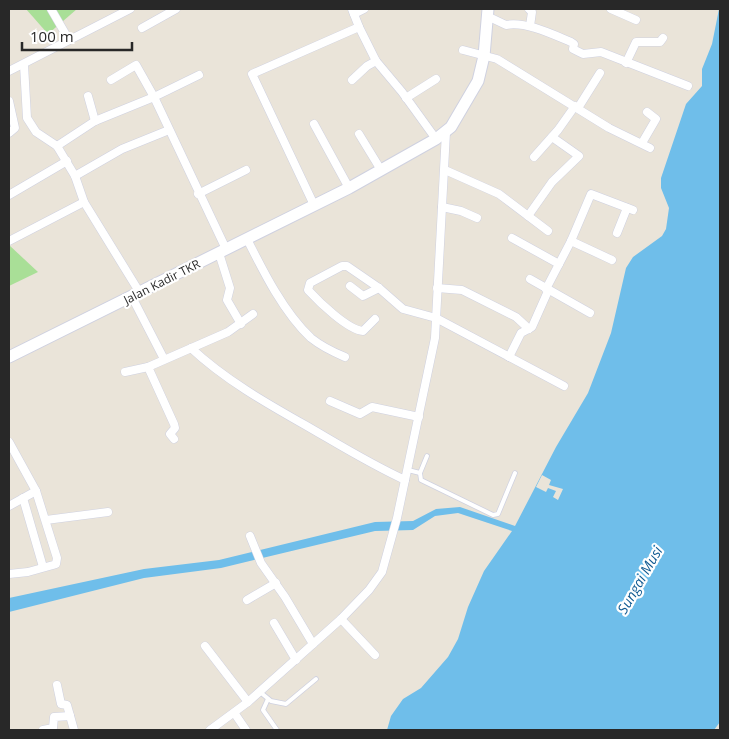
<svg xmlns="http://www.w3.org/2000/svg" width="729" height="739" viewBox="0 0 729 739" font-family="'Open Sans',sans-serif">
	<rect width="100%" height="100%" fill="#eae4d9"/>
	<g fill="#a9df97">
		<path d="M26,9H77L48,34Z"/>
		<path d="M9,245L38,272L9,286Z"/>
	</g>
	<path fill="#6fbeea" d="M719,9L720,722L714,730H387L391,716L403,699L421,688L448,657L458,639L468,607L484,571L512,531L458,513L435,516L413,530L375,531L221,568L144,578L9,612V598L144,569L219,560L375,522L413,521L436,509L460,507L515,526L556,447L588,393L611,333L626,268L633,257L662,236L666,229L669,208L661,188V178L686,104L702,86V69L712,44Z"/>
	<path fill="#eae4d9" d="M542,475L551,480L549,485L563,489L558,500L553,497L556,491L548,488L546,492L536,487Z"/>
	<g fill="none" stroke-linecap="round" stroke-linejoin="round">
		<defs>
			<g id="lane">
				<path d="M408,470L420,473L427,456"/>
				<path d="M420,473L421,480L493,515L498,514L515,473"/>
				<path d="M260,692L271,701L286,704L316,679"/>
				<path d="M268,699L263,710L277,730"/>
			</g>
			<g id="street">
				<path d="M51,9L69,40"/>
				<path d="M529,9L532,12L530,26"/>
				<path d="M611,9L636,20"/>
				<path d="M354,14L364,9"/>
				<path d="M487,16L506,25C525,21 552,34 571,42L574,44L573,49L583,54L601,52L688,86"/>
				<path d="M359,27L376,61L402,92L436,139"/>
				<path d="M142,28L176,9"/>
				<path d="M463,50L497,59L609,128L650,148"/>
				<path d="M626,63L636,42H660L663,38"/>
				<path d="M24,65L27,118L36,132L57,146L75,176L84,202L140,293"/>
				<path d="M9,71L130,9"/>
				<path d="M199,75L154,97L226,249"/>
				<path d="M352,80L367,66L376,61"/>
				<path d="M88,96L95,121"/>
				<path d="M406,98L436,79"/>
				<path d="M9,101L15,128L9,133"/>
				<path d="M578,108L600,73"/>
				<path d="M314,124L349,188"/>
				<path d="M359,134L381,170"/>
				<path d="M642,143L656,119L647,112"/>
				<path d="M57,146L95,121L154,97L136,65L111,80"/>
				<path d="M534,157L558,130L575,106"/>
				<path d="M445,170L499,194L548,231"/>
				<path d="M75,176L122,149L169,130"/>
				<path d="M198,194L246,170"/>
				<path d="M9,195L67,161"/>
				<path d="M314,205L252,74L359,27L352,9"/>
				<path d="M442,207L461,211L477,218"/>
				<path d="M528,216L552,182L579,156L552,137"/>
				<path d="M617,233L627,208"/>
				<path d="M512,238L559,264"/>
				<path d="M247,239C263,271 284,313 311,338C321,346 333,352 345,357"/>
				<path d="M9,241L84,202"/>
				<path d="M571,241L612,260"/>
				<path d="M219,253L230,288L227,300L241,324"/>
				<path d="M530,279L590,313"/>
				<path d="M350,286L363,296L379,288"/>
				<path d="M437,288L462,290L516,317L529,329"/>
				<path d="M546,289L571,241L591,194L633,210"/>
				<path d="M132,297L164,359"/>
				<path d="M375,319L363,331C348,330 319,302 308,290L310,283L342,266H347L379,288L403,309L436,318L564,386"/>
				<path d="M191,348C224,379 266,403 305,425C338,444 370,464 405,480"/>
				<path d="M509,357L521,333L532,327L548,291"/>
				<path d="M125,372L148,367"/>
				<path d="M330,401L360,414L372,407L419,417"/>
				<path d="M174,439L170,434L175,428L174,424L148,367L228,332L253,314"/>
				<path d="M9,442L36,491L57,558L56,564L53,565L28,572L9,574"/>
				<path d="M23,498L43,567"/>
				<path d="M9,506L36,491"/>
				<path d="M46,520L108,512"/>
				<path d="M250,536L261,563L285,597L313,644"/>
				<path d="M247,600L276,583"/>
				<path d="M341,619L375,655"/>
				<path d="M274,623L296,660"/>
				<path d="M205,646L248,702"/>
				<path d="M57,685L61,704L67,705L74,730"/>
				<path d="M235,714L246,730"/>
				<path d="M43,730L53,728L54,717L70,716"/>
				<path d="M210,730L248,702L341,619L369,590L382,572L397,518L435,338L446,132"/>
			</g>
			<path id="secondary" d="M9,357L349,188L436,139L451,127L478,81L484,56L488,9"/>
		</defs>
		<use href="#lane" stroke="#cfd1e0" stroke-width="5.5"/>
		<use href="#street" stroke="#cfd1e0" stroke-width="9"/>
		<use href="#secondary" stroke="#cfd1e0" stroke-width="13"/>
		<use href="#lane" stroke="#fff" stroke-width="4"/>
		<use href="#street" stroke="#fff" stroke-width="8"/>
		<use href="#secondary" stroke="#fff" stroke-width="11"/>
	</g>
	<g text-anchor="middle" stroke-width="4.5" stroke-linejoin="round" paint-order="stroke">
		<g font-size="12" fill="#282828" stroke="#fff">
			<text transform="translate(162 282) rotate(-27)" y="4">Jalan Kadir TKR</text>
		</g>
		<g font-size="14" font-style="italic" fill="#115b92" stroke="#fff">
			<text transform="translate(640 580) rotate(-60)" y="5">Sungai Musi</text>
		</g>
	</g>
	<rect width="729" height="739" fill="none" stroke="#282828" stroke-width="20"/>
	<path d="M22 42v8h110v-8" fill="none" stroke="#282828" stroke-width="2.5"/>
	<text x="30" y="42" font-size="15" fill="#282828" stroke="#ffffff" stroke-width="4" paint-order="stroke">100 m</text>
</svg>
